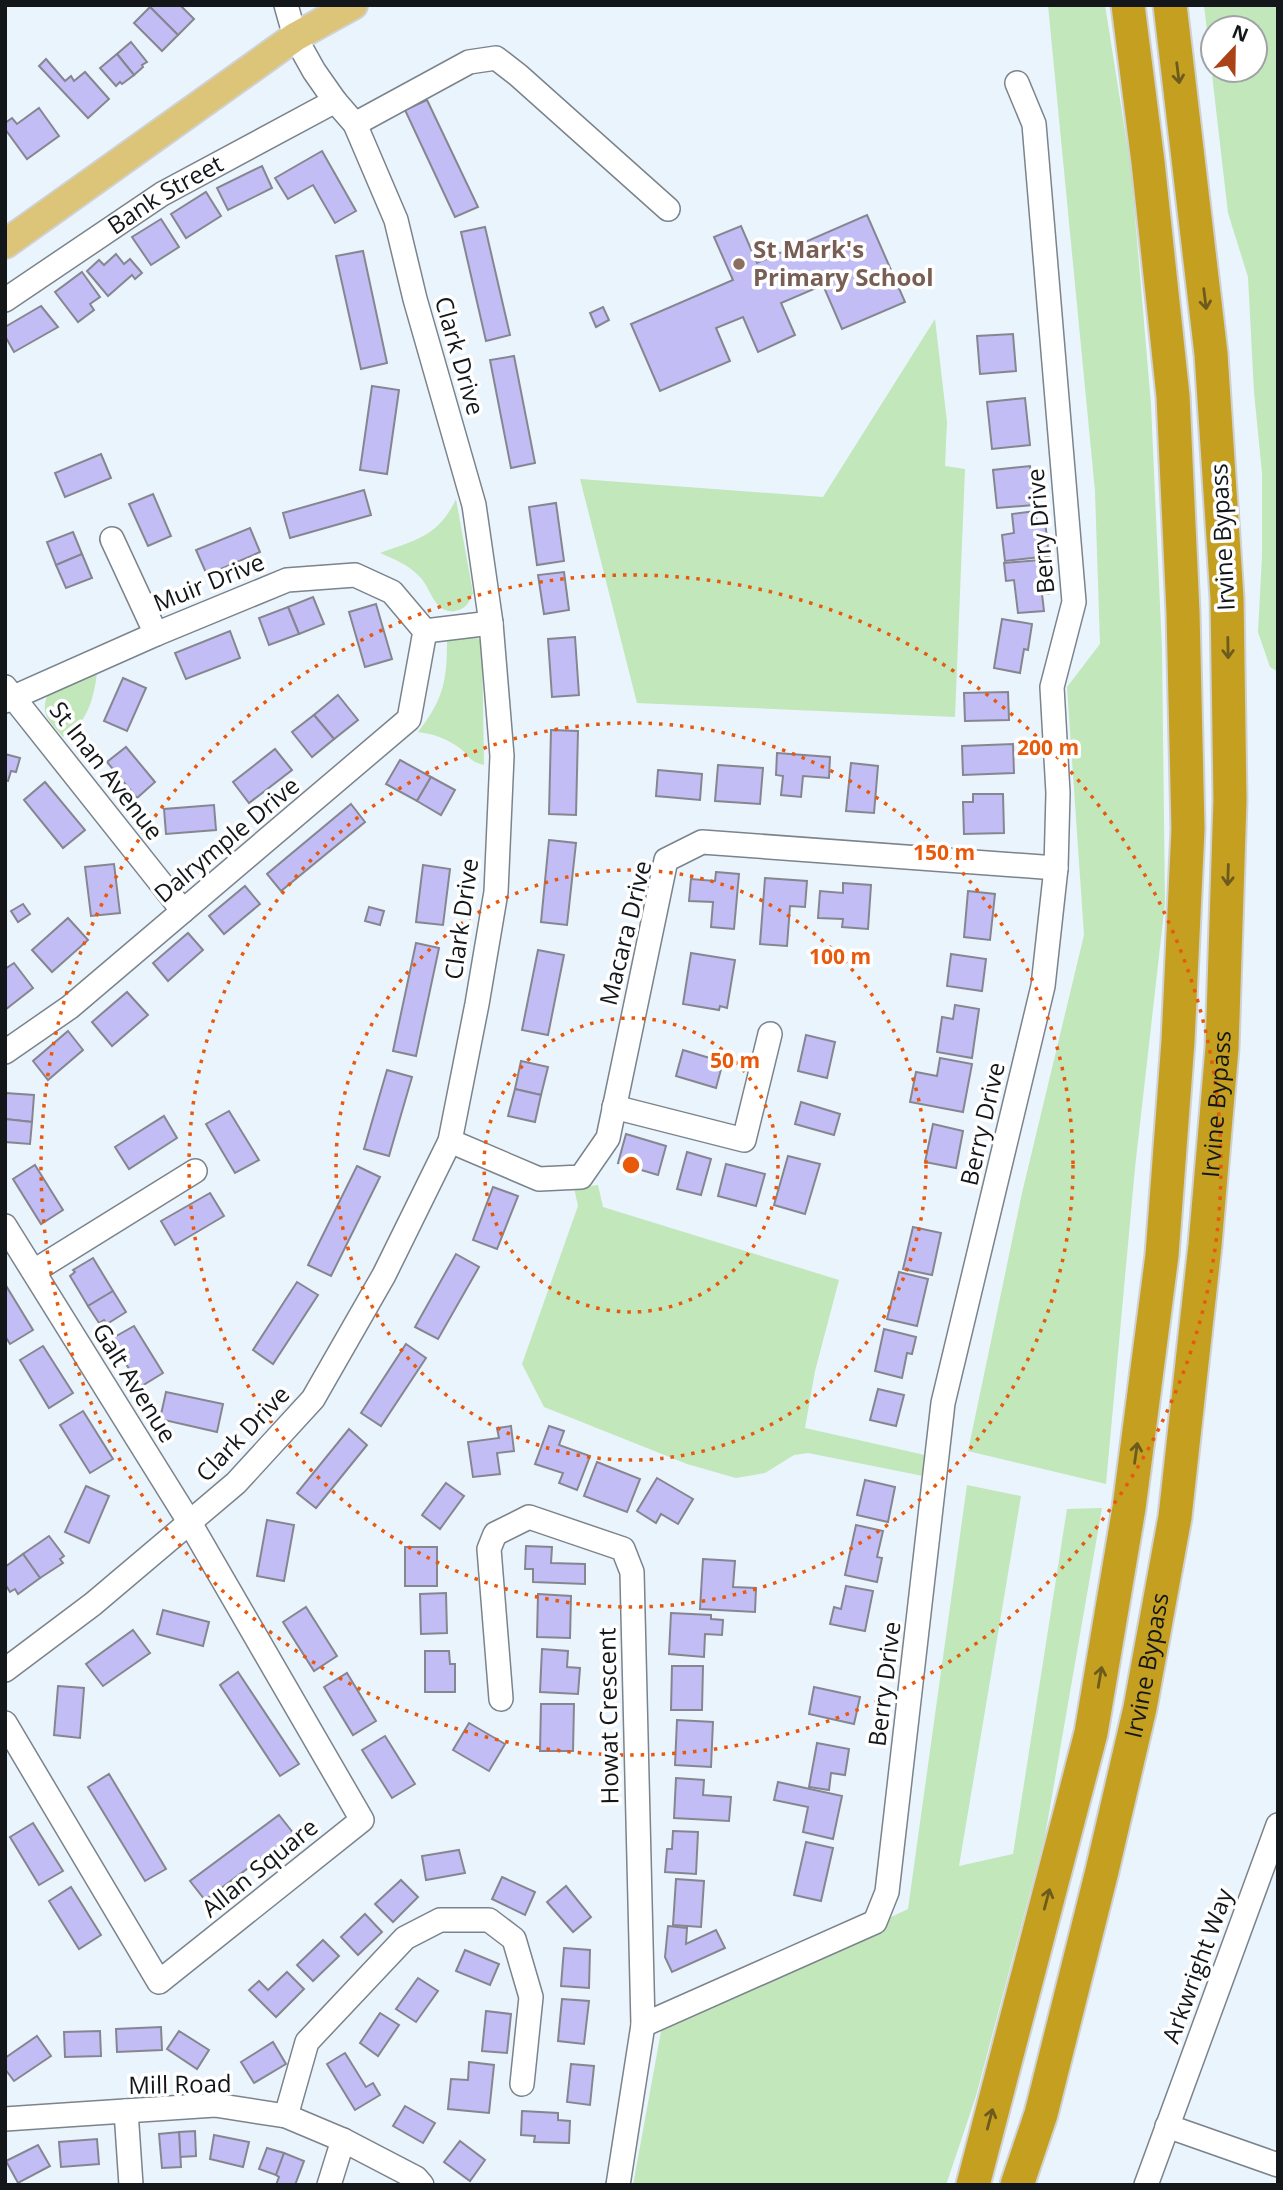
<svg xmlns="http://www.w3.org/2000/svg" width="1283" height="2190" viewBox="0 0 1283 2190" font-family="'Open Sans',sans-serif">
	<rect width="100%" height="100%" fill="#eaf4fd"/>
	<g fill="#c1e7ba" fill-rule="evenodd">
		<path d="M1048,5H1105L1131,169L1151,405L1162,650L1165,903L1135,1168L1106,1484L968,1451L1022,1193L1084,935L1067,687L1100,644L1095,491Z"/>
		<path d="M1204,5H1278V672L1270,667L1258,632L1262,556V473L1254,392L1248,277L1228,213ZM1255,28V70H1213V28Z"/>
		<path d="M935,319L947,422L945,466L965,469L955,717L637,703L580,479L823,497Z"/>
		<path d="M456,499L473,593C469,603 466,609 455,611C433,614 431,586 418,575C407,564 394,559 380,553C416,540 439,536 456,499Z"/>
		<path d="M465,631L482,641L484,765C469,761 471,758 461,749C448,739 434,734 418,732C444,699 447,680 447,639Z"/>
		<path d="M97,672C94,698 88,723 63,737C50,721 39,715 48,694Z"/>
		<path d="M598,1185L603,1207L839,1280L815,1371L805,1428L925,1455L923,1476L808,1453L794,1455L765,1473L736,1478L687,1464L544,1407L522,1364L578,1206L574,1188Z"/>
		<path d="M967,1485L1021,1496L959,1866L1013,1854L1067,1509L1102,1508L1045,1836L976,2096L946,2185H633L662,2026L908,1909Z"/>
	</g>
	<g fill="#c3bdf5" stroke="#868690" stroke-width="2">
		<path d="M152,5H180L194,19L178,35L150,7Z"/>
		<path d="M150,7L178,35L162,51L134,23Z"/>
		<path d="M131,42L147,62L142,65L143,67L134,75L117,54Z"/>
		<path d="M117,54L134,75L122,84L120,82L116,86L100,68Z"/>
		<path d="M46,59L65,81L71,76L74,81L85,72L109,99L88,118L39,66Z"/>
		<path d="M427,100L478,207L455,217L405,110Z"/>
		<path d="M39,108L59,136L27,159L5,129V123L12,118L17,124Z"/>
		<path d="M322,151L356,211L335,223L313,185L288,199L275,178Z"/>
		<path d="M262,166L272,188L228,210L217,188Z"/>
		<path d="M206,192L221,216L186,238L171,214Z"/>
		<path d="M867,215L905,302L842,329L823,285L781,303L795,335L758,352L743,317L716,328L730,361L660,391L631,324L733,280L714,237L741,226L757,263Z"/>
		<path d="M161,219L179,247L151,265L132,237Z"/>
		<path d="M485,227L510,335L486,341L461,232Z"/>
		<path d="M363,251L387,363L361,369L336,256Z"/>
		<path d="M116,254L124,264L130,259L142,273L135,279L132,275L108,296L87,271L99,260L104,265Z"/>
		<path d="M82,272L100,297L90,304L94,310L78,322L55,292Z"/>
		<path d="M41,306L58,327L14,352L5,336V327Z"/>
		<path d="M603,307L609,320L596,327L590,313Z"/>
		<path d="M1013,334L1016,371L980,374L977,336Z"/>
		<path d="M514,356L535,463L511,468L490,360Z"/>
		<path d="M372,386L399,390L387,474L360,470Z"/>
		<path d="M1025,398L1030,445L992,449L987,402Z"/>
		<path d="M101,454L111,478L65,497L55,473Z"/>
		<path d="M1030,466L1034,505L997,508L993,470Z"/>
		<path d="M364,490L371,515L290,538L283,513Z"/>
		<path d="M153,494L171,536L148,546L129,504Z"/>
		<path d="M556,503L564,561L537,565L529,507Z"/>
		<path d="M1035,511L1037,522L1045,521L1049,556L1005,561L1002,535L1014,533L1012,514Z"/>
		<path d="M250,528L260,552L207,575L196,550Z"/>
		<path d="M73,532L82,554L56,565L47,542Z"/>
		<path d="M82,554L92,578L66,588L56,565Z"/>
		<path d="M1040,560L1042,578H1048L1049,594H1042L1044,611L1018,613L1014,580L1006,581L1004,563Z"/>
		<path d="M564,572L569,610L544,614L538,575Z"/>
		<path d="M313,597L324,624L299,634L288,607Z"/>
		<path d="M376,604L392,659L365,667L349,612Z"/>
		<path d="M288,607L299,634L269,645L259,618Z"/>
		<path d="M1002,619L1032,624L1028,650L1024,649L1020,673L994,668Z"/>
		<path d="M230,631L240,658L186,679L175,653Z"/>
		<path d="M575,637L579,695L552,697L548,639Z"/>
		<path d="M123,678L146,688L127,731L104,721Z"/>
		<path d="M1008,692L1009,720L965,721L964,693Z"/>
		<path d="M338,695L358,720L334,739L314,715Z"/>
		<path d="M314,715L334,739L312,757L292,732Z"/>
		<path d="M551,730L578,731L576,815L549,814Z"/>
		<path d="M1013,744L1014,773L963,775L962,746Z"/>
		<path d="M126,747L155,782L137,798L107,762Z"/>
		<path d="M275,749L292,770L249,803L233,782Z"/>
		<path d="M777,753L830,757L829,778L803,776L801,797L781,795L783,776L776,775Z"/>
		<path d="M5,754L20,758L16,772L11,771L8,781L5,780Z"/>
		<path d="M400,760L431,777L417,801L386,784Z"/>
		<path d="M851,763L878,766L874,813L846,811Z"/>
		<path d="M718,765L763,768L760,804L715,801Z"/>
		<path d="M658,770L702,774L700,800L656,796Z"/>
		<path d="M431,777L455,790L441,815L417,801Z"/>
		<path d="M45,782L85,830L63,848L24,800Z"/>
		<path d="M973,794H1003L1004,833L964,834L963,802H973Z"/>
		<path d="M351,804L365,822L281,891L267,874Z"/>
		<path d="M214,805L216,830L166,834L164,809Z"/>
		<path d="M549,840L576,843L567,925L541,922Z"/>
		<path d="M114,864L120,913L91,916L85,867Z"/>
		<path d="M423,865L450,869L443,925L416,922Z"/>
		<path d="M716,872L739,874L734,929L711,927L713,902L689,901L691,879L715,881Z"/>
		<path d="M765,878L807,881L805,907L790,906L787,946L760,944Z"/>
		<path d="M843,883L871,885L868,929L842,927L843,919L818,918L820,891L843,893Z"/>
		<path d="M245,886L260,904L224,934L209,916Z"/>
		<path d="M968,891L995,894L990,940L964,937Z"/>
		<path d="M23,904L30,914L18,922L11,911Z"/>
		<path d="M369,907L384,911L380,925L365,921Z"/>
		<path d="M68,918L88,940L52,972L32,950Z"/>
		<path d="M188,933L203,950L168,981L153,963Z"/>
		<path d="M416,943L439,948L416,1056L393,1051Z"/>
		<path d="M538,950L564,955L548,1035L522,1030Z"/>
		<path d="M691,953L735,960L727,1008L720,1006L719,1010L683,1004Z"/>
		<path d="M951,954L986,959L982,991L947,986Z"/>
		<path d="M14,963L33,988L5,1010V969Z"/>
		<path d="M127,992L148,1015L112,1046L92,1022Z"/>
		<path d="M955,1005L979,1009L972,1058L937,1052L942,1017L953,1019Z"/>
		<path d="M68,1031L83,1050L48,1080L33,1061Z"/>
		<path d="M806,1035L835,1042L827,1078L798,1071Z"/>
		<path d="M683,1050L723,1062L716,1088L676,1076Z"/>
		<path d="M940,1058L972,1064L963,1112L910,1102L916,1072L937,1076Z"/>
		<path d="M521,1061L548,1067L541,1095L515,1089Z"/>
		<path d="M387,1070L412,1077L389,1156L364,1149Z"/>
		<path d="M515,1089L541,1095L535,1122L508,1116Z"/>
		<path d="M5,1093L34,1095L32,1122L5,1119Z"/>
		<path d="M801,1102L840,1114L834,1135L795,1124Z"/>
		<path d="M229,1111L259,1160L235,1173L206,1124Z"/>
		<path d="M164,1116L177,1138L129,1169L115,1147Z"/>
		<path d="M5,1119L32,1122L30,1144L5,1142Z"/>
		<path d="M933,1124L963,1131L956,1168L925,1162Z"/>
		<path d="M626,1134L666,1146L658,1175L618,1163Z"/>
		<path d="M687,1152L711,1159L701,1195L677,1189Z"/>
		<path d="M788,1156L820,1164L805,1214L774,1205Z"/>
		<path d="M726,1164L765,1174L756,1206L718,1196Z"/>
		<path d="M35,1165L63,1210L41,1224L13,1179Z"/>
		<path d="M357,1166L380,1177L331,1276L308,1265Z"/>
		<path d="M493,1187L518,1196L497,1249L473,1240Z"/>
		<path d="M210,1193L224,1216L175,1245L161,1221Z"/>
		<path d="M913,1227L941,1233L932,1275L903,1269Z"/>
		<path d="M456,1254L479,1267L438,1339L415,1327Z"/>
		<path d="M93,1258L113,1291L88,1306L70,1276L75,1272L73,1270Z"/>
		<path d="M899,1272L928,1279L917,1326L887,1319Z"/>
		<path d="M297,1282L318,1295L273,1364L253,1350Z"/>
		<path d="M5,1284L33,1330L10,1344L5,1336Z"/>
		<path d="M113,1291L126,1312L107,1324L104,1320L99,1323L88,1306Z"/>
		<path d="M134,1326L163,1373L140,1387L111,1339Z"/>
		<path d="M884,1329L916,1337L912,1354L907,1353L902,1378L875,1371Z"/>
		<path d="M406,1344L426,1358L381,1426L361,1413Z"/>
		<path d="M43,1346L73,1393L49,1408L20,1360Z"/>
		<path d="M878,1389L904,1395L896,1426L870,1420Z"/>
		<path d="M166,1392L223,1404L217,1432L160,1419Z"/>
		<path d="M83,1411L113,1459L90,1473L60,1425Z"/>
		<path d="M511,1426L514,1451L497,1453L500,1474L473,1477L468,1442L499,1438L497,1428Z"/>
		<path d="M549,1426L564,1431L559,1445L590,1456L577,1490L559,1483L563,1473L535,1464Z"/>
		<path d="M349,1429L367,1445L316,1508L297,1493Z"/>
		<path d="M597,1462L640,1479L627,1512L584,1496Z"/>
		<path d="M657,1478L693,1499L678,1524L661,1514L656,1523L637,1511Z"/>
		<path d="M865,1480L895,1487L888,1522L857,1515Z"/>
		<path d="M446,1483L464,1496L440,1529L422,1515Z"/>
		<path d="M86,1486L109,1496L89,1543L65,1532Z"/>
		<path d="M267,1520L294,1525L284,1581L257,1576Z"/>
		<path d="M856,1525L883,1531L877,1557L882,1558L877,1582L845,1575Z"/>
		<path d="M49,1536L64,1556L60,1559L63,1563L40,1578L23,1554Z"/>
		<path d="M526,1546L552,1547L551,1563L585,1564V1584L533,1582V1569H525Z"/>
		<rect x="405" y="1547" width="32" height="39"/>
		<path d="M23,1554L40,1578L18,1594L15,1589L10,1592L5,1584V1567Z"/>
		<path d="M703,1559L735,1561L733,1587L756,1588L755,1612L700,1609Z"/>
		<path d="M846,1586L873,1591L865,1631L830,1624L834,1607L841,1609Z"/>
		<path d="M446,1593L447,1633L421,1634L420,1594Z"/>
		<path d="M538,1594L571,1596L570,1638L537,1637Z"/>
		<path d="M306,1607L337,1656L314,1671L283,1622Z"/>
		<path d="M163,1610L209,1622L203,1646L157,1634Z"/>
		<path d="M671,1613L711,1615V1619L723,1620L722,1635L705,1634L704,1657L669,1654Z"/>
		<path d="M133,1630L150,1653L103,1686L86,1664Z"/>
		<path d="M542,1649L568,1651L567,1667L580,1668L578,1694L540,1692Z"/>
		<path d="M425,1651H449L450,1664H455V1692H425Z"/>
		<path d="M672,1666H703L702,1710H671Z"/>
		<path d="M238,1672L299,1764L280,1776L220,1685Z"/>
		<path d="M347,1673L376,1721L353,1735L324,1687Z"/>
		<path d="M58,1686L84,1688L80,1738L54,1735Z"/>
		<path d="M814,1687L860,1697L854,1724L809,1714Z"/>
		<path d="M541,1704H574L573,1751H540Z"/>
		<path d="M677,1720L713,1722L711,1767L675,1765Z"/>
		<path d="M469,1723L505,1744L489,1771L453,1750Z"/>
		<path d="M385,1736L415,1784L392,1798L362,1750Z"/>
		<path d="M817,1743L849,1749L845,1775L831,1773L829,1790L809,1787Z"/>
		<path d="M109,1774L166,1869L145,1881L88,1787Z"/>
		<path d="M676,1778L704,1780L703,1795L731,1797L729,1821L674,1818Z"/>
		<path d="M778,1782L842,1796L833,1839L803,1832L808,1807L774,1800Z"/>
		<path d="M279,1815L294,1834L205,1900L190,1881Z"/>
		<path d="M33,1823L63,1871L39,1885L10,1837Z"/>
		<path d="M673,1831L698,1832L696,1874L665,1872L667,1849H672Z"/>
		<path d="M806,1842L833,1848L821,1901L794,1895Z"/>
		<path d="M459,1850L465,1873L426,1880L422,1856Z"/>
		<path d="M502,1877L535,1892L525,1915L492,1899Z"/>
		<path d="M676,1879L704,1881L701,1927L673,1925Z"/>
		<path d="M401,1880L418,1897L393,1922L375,1904Z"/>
		<path d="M566,1886L591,1917L573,1932L547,1902Z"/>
		<path d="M71,1887L101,1935L79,1949L49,1901Z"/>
		<path d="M365,1914L382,1932L358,1955L341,1937Z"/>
		<path d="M668,1926L687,1928L686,1944L716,1930L725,1948L672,1972L665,1957Z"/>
		<path d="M323,1940L339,1956L313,1981L297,1965Z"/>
		<path d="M564,1948L590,1950L589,1988L561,1986Z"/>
		<path d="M465,1950L499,1964L490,1985L456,1971Z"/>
		<path d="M287,1972L304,1989L276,2017L249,1990L259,1981L268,1990Z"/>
		<path d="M418,1978L438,1991L416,2022L396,2009Z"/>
		<path d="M562,1999L589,2001L584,2044L558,2041Z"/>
		<path d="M486,2011L511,2014L507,2053L482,2051Z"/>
		<path d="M380,2013L399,2025L378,2056L360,2043Z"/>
		<path d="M161,2027L162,2050L117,2052L116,2029Z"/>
		<path d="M100,2031L101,2056L65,2057L64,2032Z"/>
		<path d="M179,2031L209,2050L197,2069L167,2049Z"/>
		<path d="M37,2036L51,2056L14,2081L5,2069V2058Z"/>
		<path d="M273,2042L286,2064L254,2083L241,2062Z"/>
		<path d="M345,2053L366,2087L373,2083L380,2095L355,2110L327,2064Z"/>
		<path d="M469,2062L494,2065L489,2113L448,2109L451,2079L468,2080Z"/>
		<path d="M571,2064L594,2066L590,2105L567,2102Z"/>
		<path d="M405,2106L435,2123L423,2143L393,2126Z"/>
		<path d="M522,2111L558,2113V2120L570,2121L569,2143L534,2142L535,2136L521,2135Z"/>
		<path d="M195,2131L196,2156L180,2157L179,2132Z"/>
		<path d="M179,2132L181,2167L162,2168L159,2134Z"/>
		<path d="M214,2135L249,2142L243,2167L210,2159Z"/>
		<path d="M97,2139L99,2164L61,2167L59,2142Z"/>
		<path d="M460,2141L485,2160L470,2181L444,2162Z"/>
		<path d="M38,2145L50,2166L18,2183L6,2161Z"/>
		<path d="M267,2148L284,2153L276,2175L259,2169Z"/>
		<path d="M284,2153L304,2161L295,2185H276L279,2177L276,2175Z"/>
	</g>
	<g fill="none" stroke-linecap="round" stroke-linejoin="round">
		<defs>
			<g id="minor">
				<path d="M355,124L469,62L496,58L518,75L668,209"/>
				<path id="s1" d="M5,300L162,194L335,101"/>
				<path d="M112,539L156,634"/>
				<path d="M425,631L491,623"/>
				<path d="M5,687L183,911"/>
				<path d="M5,701L156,634L287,580L355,575L392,592L425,631"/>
				<path d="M5,1052L70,1007L409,719L425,631"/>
				<path d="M614,1107L744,1140L770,1034"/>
				<path d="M450,1141L539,1179L581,1177L608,1138L666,860L702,842L1056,868"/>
				<path d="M5,1226L190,1523L362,1820L159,1982L5,1723"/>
				<path d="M34,1271L195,1171"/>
				<path d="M5,1670L93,1604L236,1483L313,1399L384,1275L450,1141L477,1004L496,892L502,756L491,623L474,505L415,299L396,220L355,124L335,101L314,71L295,37L286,5"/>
				<path d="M501,1699L489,1549L495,1534L529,1517L623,1549L632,1572L643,2025L618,2185"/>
				<path d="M643,2025L875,1922L887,1892L943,1403L1043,986L1056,868L1058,793L1052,687L1074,602L1034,124L1017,83"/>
				<path d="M126,2111L131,2185"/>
				<path d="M286,2116L307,2042L405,1938L440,1920H489L514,1939L531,1997L522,2084"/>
				<path d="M5,2119L215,2105L286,2116L343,2140L416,2178L422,2185"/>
				<path d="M1167,2126L1278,2165"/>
				<path d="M329,2185L343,2140"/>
				<path d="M1146,2185L1278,1825"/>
			</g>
			<path id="major" d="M5,244L295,37L353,5"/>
			<g id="highway">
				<path d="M973,2185L1091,1733L1129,1508L1162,1255L1178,1041L1188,829L1183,612L1173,396L1148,162L1128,5"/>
				<path id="s2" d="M1017,2185L1041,2114L1102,1871L1140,1708L1175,1517L1205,1245L1222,1048L1230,800L1227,598L1211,354L1170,5"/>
			</g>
		</defs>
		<use href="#minor" stroke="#7b838b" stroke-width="26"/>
		<use href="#major" stroke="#d0d1d1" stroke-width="32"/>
		<use href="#highway" stroke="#d0d1d1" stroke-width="37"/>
		<use href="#minor" stroke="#fff" stroke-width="23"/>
		<use href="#major" stroke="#dcc579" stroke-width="28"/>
		<use href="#highway" stroke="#c49f20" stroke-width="33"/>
	</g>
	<defs><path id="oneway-shaft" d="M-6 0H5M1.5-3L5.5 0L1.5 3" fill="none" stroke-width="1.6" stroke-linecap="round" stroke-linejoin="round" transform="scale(1.75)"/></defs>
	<g stroke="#6c5b1d">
		<use href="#oneway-shaft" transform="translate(1178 73) rotate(83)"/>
		<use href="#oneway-shaft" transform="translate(1205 299) rotate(83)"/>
		<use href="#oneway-shaft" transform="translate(1228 648) rotate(89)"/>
		<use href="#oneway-shaft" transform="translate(1228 875) rotate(92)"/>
		<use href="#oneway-shaft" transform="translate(1136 1453) rotate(-82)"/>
		<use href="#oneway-shaft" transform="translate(1100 1677) rotate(-80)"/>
		<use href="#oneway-shaft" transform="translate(1047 1899) rotate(-75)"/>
		<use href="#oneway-shaft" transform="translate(990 2119) rotate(-75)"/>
	</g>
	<g fill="none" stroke="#e8590c" stroke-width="3.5" stroke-dasharray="3.5 7">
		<circle cx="631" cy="1165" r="147"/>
		<circle cx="631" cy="1165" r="295"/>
		<circle cx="631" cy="1165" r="442"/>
		<circle cx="631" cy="1165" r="590"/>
	</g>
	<circle fill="#8d6e63" stroke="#fff" stroke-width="2.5" cx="739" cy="264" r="7"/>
	<g text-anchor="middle" stroke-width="7" stroke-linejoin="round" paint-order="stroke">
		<g font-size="24" fill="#14171a" stroke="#fff">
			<text dy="8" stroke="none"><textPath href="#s1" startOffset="192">Bank Street</textPath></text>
			<text transform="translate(459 356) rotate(74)" y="8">Clark Drive</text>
			<text transform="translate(1041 531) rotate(-95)" y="8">Berry Drive</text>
			<text transform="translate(1223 537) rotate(-93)" y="8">Irvine Bypass</text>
			<text transform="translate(209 583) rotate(-22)" y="8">Muir Drive</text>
			<text transform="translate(106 771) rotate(52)" y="8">St Inan Avenue</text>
			<text transform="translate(227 840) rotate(-40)" y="8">Dalrymple Drive</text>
			<text transform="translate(462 919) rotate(-82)" y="8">Clark Drive</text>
			<text transform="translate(626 933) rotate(-76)" y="8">Macara Drive</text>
			<text dy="8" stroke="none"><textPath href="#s2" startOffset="1102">Irvine Bypass</textPath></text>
			<text transform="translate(983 1124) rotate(-77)" y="8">Berry Drive</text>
			<text transform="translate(134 1383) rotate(58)" y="8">Galt Avenue</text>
			<text transform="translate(243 1434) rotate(-46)" y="8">Clark Drive</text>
			<text dy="8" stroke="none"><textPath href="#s2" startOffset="536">Irvine Bypass</textPath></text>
			<text transform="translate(885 1684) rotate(-83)" y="8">Berry Drive</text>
			<text transform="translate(609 1716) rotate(-91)" y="8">Howat Crescent</text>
			<text transform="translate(260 1868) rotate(-39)" y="8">Allan Square</text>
			<text transform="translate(1198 1966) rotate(-70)" y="8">Arkwright Way</text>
			<text transform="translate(180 2085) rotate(-1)" y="8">Mill Road</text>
		</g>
		<g font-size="24" font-weight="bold" fill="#785e54" stroke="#fff" text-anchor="start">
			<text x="753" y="258">St Mark's<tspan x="753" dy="28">Primary School</tspan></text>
		</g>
	</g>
	<circle cx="631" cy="1165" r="10" fill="#e8590c" stroke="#fff" stroke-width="3.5"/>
	<g font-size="21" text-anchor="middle" font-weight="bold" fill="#e8590c" stroke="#fff" stroke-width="7" stroke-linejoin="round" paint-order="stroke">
		<text x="1048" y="755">200 m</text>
		<text x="944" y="860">150 m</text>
		<text x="840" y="964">100 m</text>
		<text x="735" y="1068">50 m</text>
	</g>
	<rect width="1283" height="2190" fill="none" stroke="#14171a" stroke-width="14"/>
	<g transform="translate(1234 49) rotate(22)"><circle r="33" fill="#ffffff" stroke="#a1a2a3" stroke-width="2"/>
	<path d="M0-5L12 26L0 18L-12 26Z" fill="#aa4418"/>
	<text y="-10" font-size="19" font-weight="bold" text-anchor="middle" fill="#14171a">N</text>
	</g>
</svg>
